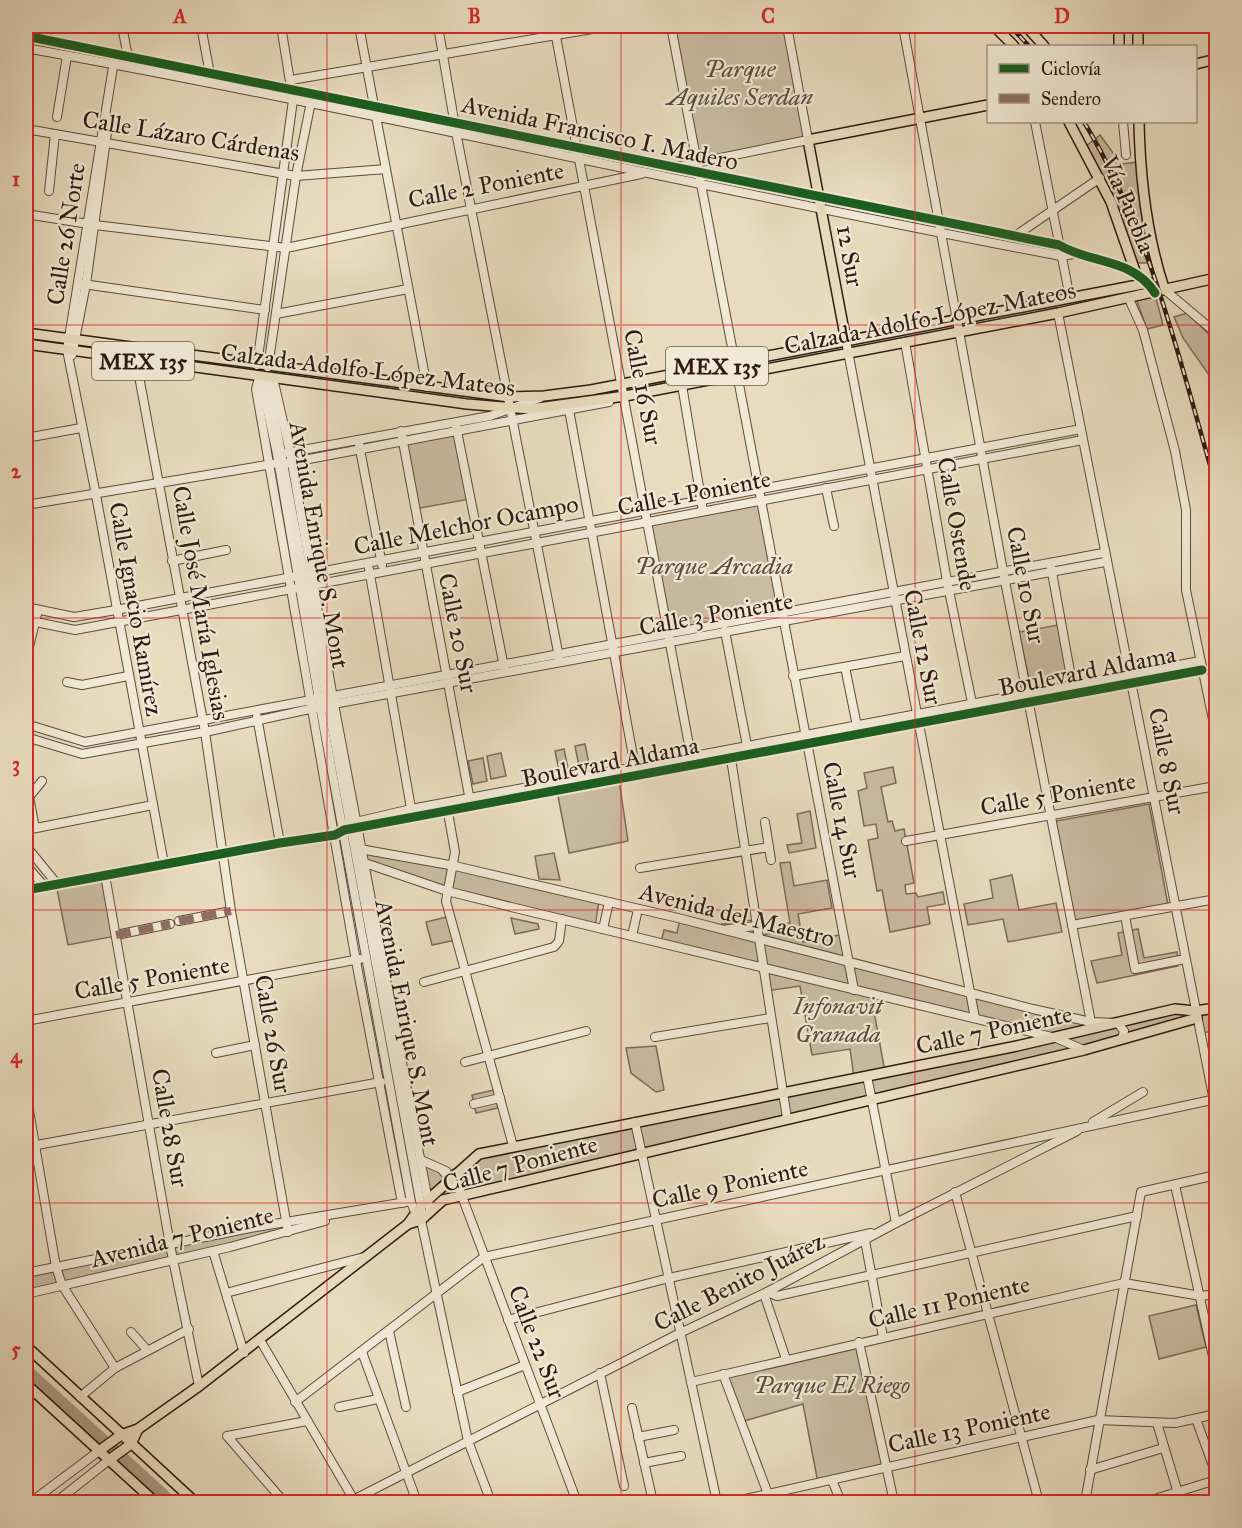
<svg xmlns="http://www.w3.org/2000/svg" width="1242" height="1528" viewBox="0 0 1242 1528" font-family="'IM FELL Great Primer',serif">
	<rect width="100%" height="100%" fill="#e9dcbe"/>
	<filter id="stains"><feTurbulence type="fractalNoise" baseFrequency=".00333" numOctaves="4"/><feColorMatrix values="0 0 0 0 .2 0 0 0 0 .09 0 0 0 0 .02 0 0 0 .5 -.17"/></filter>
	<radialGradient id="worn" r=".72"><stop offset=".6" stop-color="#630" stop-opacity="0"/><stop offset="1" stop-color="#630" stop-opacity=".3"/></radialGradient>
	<g fill="#cabba1" stroke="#7d6a5a" stroke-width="1.5">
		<path d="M671,26H787L808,140L698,163Z"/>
		<path d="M26,37L673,168L645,173L26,47Z"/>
		<path d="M1100,135L1121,164L1138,162L1151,263H1135L1103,176L1085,147Z"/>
		<path d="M700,174L1059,245L1061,256L702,187Z"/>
		<path d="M1155,294L1163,325L1147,329L1136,299Z"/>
		<path d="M1187,313L1216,341V385L1183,338L1174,317Z"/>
		<path d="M457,431L470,499L415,509L402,441Z"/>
		<path d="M760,500L780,611L669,632L648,521Z"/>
		<path d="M1058,625L1067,671L1063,682L1031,689L1019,632Z"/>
		<path d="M585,744L589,764L579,766L575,746Z"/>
		<path d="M564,749L568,768L559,770L555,751Z"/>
		<path d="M501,753L506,776L491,779L487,756Z"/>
		<path d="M483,758L487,781L473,784L468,761Z"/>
		<path d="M893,767L896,783L881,787L888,822L892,821L895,831L904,829L914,883L905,885L906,894L916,893L918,897L943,892L945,904L927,907L930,924L890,932L882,890L877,891L868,840L878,838L876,824L864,826L858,791L867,788L864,773Z"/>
		<path d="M619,780L628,841L569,853L557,791Z"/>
		<path d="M1149,804L1168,905L1074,922L1056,821Z"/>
		<path d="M810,811L816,848L789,853L787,845L802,843L797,814Z"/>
		<path d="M362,850L599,900L595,927L511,907L365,863Z"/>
		<path d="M554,853L560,880L539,879L535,856Z"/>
		<path d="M790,862L794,886L827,880L832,908L798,914L803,942L845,934L851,965L1089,1024V1029L1052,1034L871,995L885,1072L1186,1011L1195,1017L1134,1035L461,1194L424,1216L421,1208L428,1200L425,1163C449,1172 450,1174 471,1159L854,1078L850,1049L812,1055L800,986L766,991L762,967L661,943L664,930L677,933L680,919L723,929L722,924L760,919L762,935L778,932L777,925L790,923L780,863Z"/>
		<path d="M105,875L116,936L68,945L56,884Z"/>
		<path d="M1012,875L1019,910L1056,903L1062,932L1008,942L1003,919L968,925L964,904L993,898L990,880Z"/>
		<path d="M451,916L456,940L432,945L426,922Z"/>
		<path d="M511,918L538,924L539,929L515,934Z"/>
		<path d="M1138,929L1144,958L1177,952L1178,966L1097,983L1091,961L1122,955L1118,933Z"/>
		<path d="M1216,1010V1030L1203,1033L1197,1014Z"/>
		<path d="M656,1046L664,1090L656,1092L631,1073L626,1048Z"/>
		<path d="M494,1090L498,1108L476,1113L472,1095Z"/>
		<path d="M343,1215L313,1224L26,1294V1273Z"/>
		<path d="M1196,1305L1206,1347L1159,1359L1149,1316Z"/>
		<path d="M859,1343L886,1467L818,1483L803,1404L741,1422L723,1374Z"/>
	</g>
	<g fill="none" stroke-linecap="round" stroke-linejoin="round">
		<path stroke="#aa9a84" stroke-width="12" d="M26,1370L171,1502"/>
		<defs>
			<g id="minor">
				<path d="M45,26L47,40"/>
				<path d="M122,26L128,57"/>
				<path d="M201,26L210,74"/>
				<path d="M359,26L427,387"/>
				<path d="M438,26L456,132L559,657"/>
				<path d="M554,26L692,761"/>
				<path d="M671,26L854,990"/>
				<path d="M903,26L1003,571L1091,1022"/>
				<path d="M26,36L1059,245C1088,262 1128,258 1150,286"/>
				<path d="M26,48C372,111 715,191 1061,256L1074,254"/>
				<path d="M114,61L67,350L96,495L164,864"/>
				<path d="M291,80L610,26"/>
				<path d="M57,117L67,56"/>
				<path d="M1035,122L1070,298"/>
				<path d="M1123,122L1126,155"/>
				<path d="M26,129L296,176L386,169"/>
				<path d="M676,167L808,140L787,26"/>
				<path d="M49,191L55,134"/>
				<path d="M26,214L95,225L286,248L641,174"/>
				<path d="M1015,236L1100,178"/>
				<path d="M83,284L265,310"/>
				<path d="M1165,290L1216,333"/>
				<path d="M1129,299L1143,330L1175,451L1186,510V590L1216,734"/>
				<path d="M1058,313L1216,1111"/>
				<path d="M276,314L408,289"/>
				<path d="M846,341L975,1018"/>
				<path d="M905,342L947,581L973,708"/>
				<path d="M72,355L86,284L109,118"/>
				<path d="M136,360L205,732L231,911L288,1232"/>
				<path d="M257,365L293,100L281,26"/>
				<path d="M268,367L296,176L311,102"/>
				<path d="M680,373L703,511"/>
				<path d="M260,376L277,454L320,706L411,1202L417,1217"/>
				<path d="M267,377L421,1206V1220L468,1441L491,1502"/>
				<path d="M259,378L256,389L356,961L402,1203"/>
				<path d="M273,378L290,452L334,704L430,1211"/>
				<path d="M569,410L636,772"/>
				<path d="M456,426L504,667"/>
				<path d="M401,431L470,801"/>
				<path d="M26,438L81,428"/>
				<path d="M359,444L382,565"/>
				<path d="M286,453L490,416L540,398"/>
				<path d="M288,463L609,402"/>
				<path d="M826,488L834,526"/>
				<path d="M26,505L273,464"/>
				<path d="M172,561L226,550"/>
				<path d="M1051,567L1073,688"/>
				<path d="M369,569L412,814"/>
				<path d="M26,607L74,617L116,610L1081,429"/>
				<path d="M26,620L75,630L1083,440"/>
				<path d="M725,631L748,751"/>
				<path d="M26,659L38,610"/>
				<path d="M845,667L857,726"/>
				<path d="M793,676L905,656"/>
				<path d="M67,682L82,685L128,676"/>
				<path d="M257,717L280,843"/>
				<path d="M26,724L85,742L1103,553"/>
				<path d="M26,737L82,754L205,732L328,705L1105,562"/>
				<path d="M731,759L787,1118"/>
				<path d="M447,807L455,852L446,901L513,1146"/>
				<path d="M765,822L771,860"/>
				<path d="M347,824L411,809L1200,661"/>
				<path d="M35,828L29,797L42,781"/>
				<path d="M26,830L153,805"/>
				<path d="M906,841L1216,786"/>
				<path d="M26,846L57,884"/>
				<path d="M360,849L455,866L678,918L1033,1009L1091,1022L1118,1023L1124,1031L1122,1039"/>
				<path d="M362,862L447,891L511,907L1056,1038L1084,1050"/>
				<path d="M26,865L44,886"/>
				<path d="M640,868L769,847"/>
				<path d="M105,875L170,1245L199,1386"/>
				<path d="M26,890L280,843L335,835L344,830L1202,670"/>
				<path d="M1125,916L1135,969L1185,959"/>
				<path d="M179,921L231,911"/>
				<path d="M1072,925L1216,899"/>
				<path d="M603,929L609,902"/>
				<path d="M728,929L756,926"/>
				<path d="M116,935L170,924"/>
				<path d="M632,936L638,909"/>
				<path d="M424,982L554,947L559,941L562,919"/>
				<path d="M26,1021L360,959"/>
				<path d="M655,1037L770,1018"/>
				<path d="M216,1053L255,1045"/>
				<path d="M465,1062L586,1031"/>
				<path d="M867,1076L896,1223"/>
				<path d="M26,1093L56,1267L62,1285L115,1368"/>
				<path d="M474,1104L500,1098"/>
				<path d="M635,1122L717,1502"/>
				<path d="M1093,1122L1143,1092"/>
				<path d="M26,1147L381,1082"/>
				<path d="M421,1160L446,1171"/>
				<path d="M443,1171L460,1191L577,1502"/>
				<path d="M1175,1185L1216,1370"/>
				<path d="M955,1192L1039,1502"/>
				<path d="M864,1235L883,1337"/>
				<path d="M213,1251L244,1353"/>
				<path d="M26,1273L256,1227L406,1202"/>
				<path d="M767,1292L777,1296L1137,1216"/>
				<path d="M226,1293L364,1257"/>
				<path d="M26,1294L230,1247L325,1221"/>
				<path d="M764,1294L786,1359"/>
				<path d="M508,1320L669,1278L871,1233"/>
				<path d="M389,1331L406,1407"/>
				<path d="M131,1332L147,1350"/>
				<path d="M260,1340L354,1500"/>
				<path d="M859,1342L894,1502"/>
				<path d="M362,1352L417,1502"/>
				<path d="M600,1373L624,1486"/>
				<path d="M723,1374L768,1494"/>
				<path d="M691,1382L1124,1283L1201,1296L1216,1294"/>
				<path d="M457,1392L525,1365"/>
				<path d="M80,1397L115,1368L189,1329"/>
				<path d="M295,1402L484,1257L1216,1099"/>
				<path d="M339,1407L378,1399"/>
				<path d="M632,1408L653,1502"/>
				<path d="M1196,1419L1216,1474"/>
				<path d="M1157,1423L1178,1493"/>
				<path d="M638,1437L674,1430"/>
				<path d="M644,1463L681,1456"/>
				<path d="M1090,1470L1163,1448"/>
				<path d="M832,1480L841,1502"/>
				<path d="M31,1502L99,1451"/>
				<path d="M56,1502L109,1460"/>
				<path d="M284,1502L227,1436L307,1421"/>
				<path d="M349,1502L680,1333L767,1292L896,1223L1077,1131"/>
				<path d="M732,1502L1098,1420L1175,1423L1216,1414"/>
				<path d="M1085,1502L1141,1192L1216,1175"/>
				<path d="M1145,1502L1216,1480"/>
			</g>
			<g id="major">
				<path d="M994,26L1014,46"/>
				<path d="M1026,26L1044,46"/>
				<path d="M1119,26V46"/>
				<path d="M1138,26V46"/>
				<path d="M1196,64L1216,59"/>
				<path d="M1069,122L1111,202L1135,271"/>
				<path d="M1139,122C1140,176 1147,236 1164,288"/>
				<path d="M26,333L509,397L544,396L591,390L1148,283L1163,285"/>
				<path d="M846,341L808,140L988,105"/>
				<path d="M26,344L467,404L530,409L625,396L1058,313L1216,278"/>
				<path d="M408,1224L421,1206L479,1154L1017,1046L1175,1009L1195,1011L1216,1008"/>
				<path d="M26,1346L195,1502"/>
				<path d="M26,1384L155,1502"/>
				<path d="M99,1451L121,1435L138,1429L199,1386L408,1224L421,1220L443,1200L1084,1050L1197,1018"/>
				<path d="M109,1460L131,1444L138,1429"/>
			</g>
		</defs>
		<use href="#minor" stroke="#5e4a3d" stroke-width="10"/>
		<use href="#major" stroke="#301a12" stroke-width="12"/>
		<use href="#minor" stroke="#f1e8d5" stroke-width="8"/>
		<use href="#major" stroke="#e9dcbe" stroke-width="9"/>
		<defs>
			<g id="rail">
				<path d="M1010,26L1029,46"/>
				<path d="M1084,122C1151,232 1180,363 1216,486"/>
			</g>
		</defs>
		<use href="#rail" stroke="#301a12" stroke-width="4.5"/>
		<use href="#rail" stroke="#f1e8d5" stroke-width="2" stroke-dasharray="7" stroke-linecap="butt"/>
		<g stroke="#8d6e63" stroke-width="8" stroke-dasharray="15 8" stroke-linecap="butt">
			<path d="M179,921L231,911"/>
			<path d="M116,935L170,924"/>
		</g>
		<defs>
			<g id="cycleway">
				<path d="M26,36L1059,245C1091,264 1133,258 1155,293"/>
				<path d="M26,890L280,843L335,835L344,830L1202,670"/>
			</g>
		</defs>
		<use href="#cycleway" stroke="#f1e8d5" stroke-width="13"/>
		<use href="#cycleway" stroke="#1b5e20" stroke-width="9"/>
	</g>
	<path fill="none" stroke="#d62828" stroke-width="1.5" stroke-opacity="0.55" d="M327,26V1502M621,26V1502M915,26V1502M26,325H1216M26,618H1216M26,910H1216M26,1203H1216"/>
	<g text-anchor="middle" stroke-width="4.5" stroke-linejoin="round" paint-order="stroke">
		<g fill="#f1e8d5" stroke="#6a584c" stroke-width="1.5">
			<rect x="92" y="342" width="102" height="38" rx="4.5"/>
			<rect x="666" y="347" width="102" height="38" rx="4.5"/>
		</g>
		<g font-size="22" font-weight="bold" fill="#301a12">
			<text x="143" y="369">MEX 135</text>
			<text x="717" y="374">MEX 135</text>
		</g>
		<g font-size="24" font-style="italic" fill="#5e4a3d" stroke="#f1e8d5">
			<text x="740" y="77">Parque<tspan x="740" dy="28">Aquiles Serdan</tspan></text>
			<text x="714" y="574">Parque Arcadia</text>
			<text x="838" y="1014">Infonavit<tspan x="838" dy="28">Granada</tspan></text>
			<text x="832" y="1393">Parque El Riego</text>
		</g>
		<g font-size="24" fill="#301a12" stroke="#f1e8d5">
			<text transform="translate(600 133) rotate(12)" y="8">Avenida Francisco I. Madero</text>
			<text transform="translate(191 136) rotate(9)" y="8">Calle Lázaro Cárdenas</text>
			<text transform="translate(486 185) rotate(-11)" y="8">Calle 2 Poniente</text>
			<text transform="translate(1128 204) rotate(67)" y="8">Vía Puebla</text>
			<text transform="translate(66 234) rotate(-81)" y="8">Calle 26 Norte</text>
			<text transform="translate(850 256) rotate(80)" y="8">12 Sur</text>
			<text transform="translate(930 318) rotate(-11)" y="8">Calzada Adolfo López Mateos</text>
			<text transform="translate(368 370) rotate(7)" y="8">Calzada Adolfo López Mateos</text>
			<text transform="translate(643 387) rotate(79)" y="8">Calle 16 Sur</text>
			<text transform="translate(694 493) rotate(-11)" y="8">Calle 1 Poniente</text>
			<text transform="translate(957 524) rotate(80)" y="8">Calle Ostende</text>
			<text transform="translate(466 525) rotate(-11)" y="8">Calle Melchor Ocampo</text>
			<text transform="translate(319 545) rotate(80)" y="8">Avenida Enrique S. Mont</text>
			<text transform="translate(1026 585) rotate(79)" y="8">Calle 10 Sur</text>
			<text transform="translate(201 603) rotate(80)" y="8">Calle José María Iglesias</text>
			<text transform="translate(136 609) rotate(80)" y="8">Calle Ignacio Ramírez</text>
			<text transform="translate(716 614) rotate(-10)" y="8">Calle 3 Poniente</text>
			<text transform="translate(458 633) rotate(79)" y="8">Calle 20 Sur</text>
			<text transform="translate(923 647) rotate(79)" y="8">Calle 12 Sur</text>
			<text transform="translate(1087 671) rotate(-11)" y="8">Boulevard Aldama</text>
			<text transform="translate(1167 761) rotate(79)" y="8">Calle 8 Sur</text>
			<text transform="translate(610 762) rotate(-11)" y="8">Boulevard Aldama</text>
			<text transform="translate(1058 794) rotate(-10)" y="8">Calle 5 Poniente</text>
			<text transform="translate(842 820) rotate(79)" y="8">Calle 14 Sur</text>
			<text transform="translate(737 915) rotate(14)" y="8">Avenida del Maestro</text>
			<text transform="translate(152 978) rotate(-10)" y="8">Calle 5 Poniente</text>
			<text transform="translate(407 1023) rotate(79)" y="8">Avenida Enrique S. Mont</text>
			<text transform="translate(994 1030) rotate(-12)" y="8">Calle 7 Poniente</text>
			<text transform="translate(273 1034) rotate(80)" y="8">Calle 26 Sur</text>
			<text transform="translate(170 1128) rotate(80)" y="8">Calle 28 Sur</text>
			<text transform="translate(520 1164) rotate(-15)" y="8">Calle 7 Poniente</text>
			<text transform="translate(730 1184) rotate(-12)" y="8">Calle 9 Poniente</text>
			<text transform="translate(182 1237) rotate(-14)" y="8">Avenida 7 Poniente</text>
			<text transform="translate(739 1282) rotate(-27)" y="8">Calle Benito Juárez</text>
			<text transform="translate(949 1302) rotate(-13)" y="8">Calle 11 Poniente</text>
			<text transform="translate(537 1342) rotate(69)" y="8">Calle 22 Sur</text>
			<text transform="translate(969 1428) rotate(-12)" y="8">Calle 13 Poniente</text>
		</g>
	</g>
	<rect width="1242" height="1528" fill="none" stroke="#e9dcbe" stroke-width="66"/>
	<rect x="987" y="45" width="210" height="78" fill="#f1e8d5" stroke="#a49687" stroke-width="1.5"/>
	<rect x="999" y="64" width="30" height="9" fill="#1b5e20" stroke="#a49687" stroke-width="1.5"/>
	<text x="1041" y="75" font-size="18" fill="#301a12">Ciclovía</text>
	<rect x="999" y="94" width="30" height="9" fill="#8d6e63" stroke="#a49687" stroke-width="1.5"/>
	<text x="1041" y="105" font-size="18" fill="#301a12">Sendero</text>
	<rect x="33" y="33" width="1176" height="1462" fill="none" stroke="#d62828" stroke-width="2"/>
	<g font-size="20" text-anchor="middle" font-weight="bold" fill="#d62828">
		<text x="180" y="23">A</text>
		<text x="474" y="23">B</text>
		<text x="768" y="23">C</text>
		<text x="1062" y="23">D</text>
		<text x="16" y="186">1</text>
		<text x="16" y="478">2</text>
		<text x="16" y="771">3</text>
		<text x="16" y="1063">4</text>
		<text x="16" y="1356">5</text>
	</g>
	<rect width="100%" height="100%" filter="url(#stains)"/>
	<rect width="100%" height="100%" fill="url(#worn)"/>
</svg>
